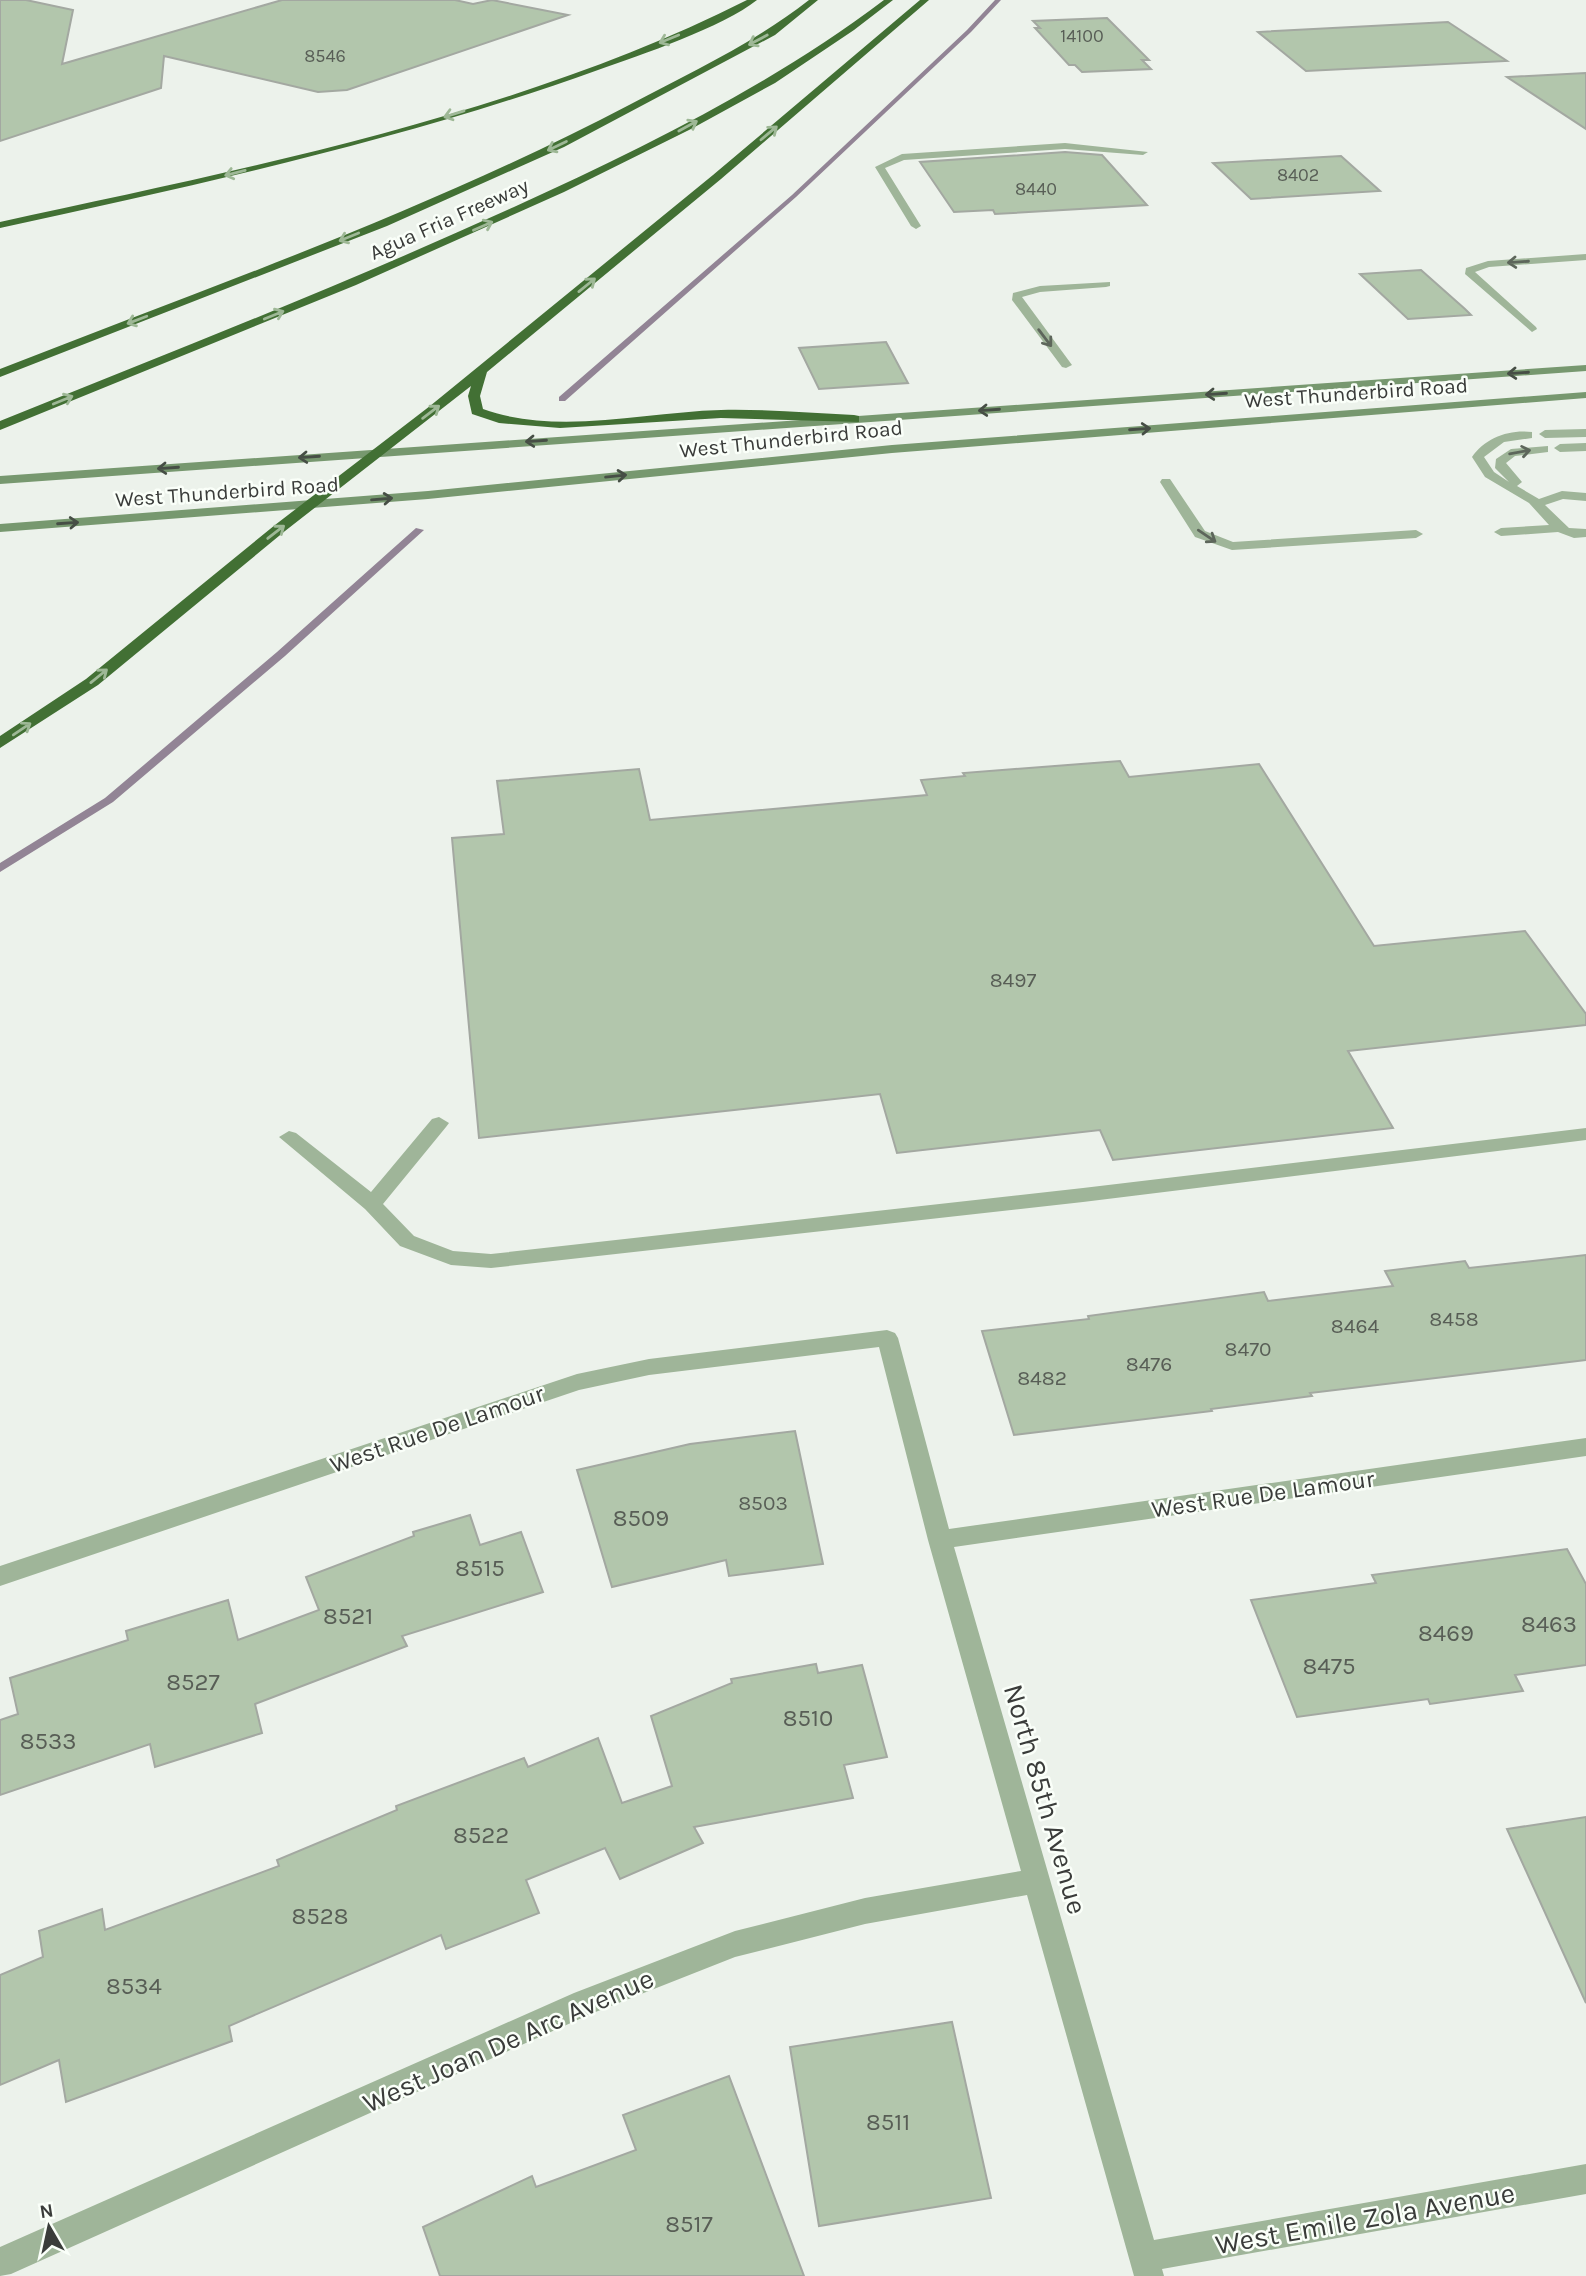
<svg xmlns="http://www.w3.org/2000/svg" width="1586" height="2276" viewBox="0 0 1586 2276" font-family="Karla,sans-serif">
	<rect width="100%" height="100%" fill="#ecf2eb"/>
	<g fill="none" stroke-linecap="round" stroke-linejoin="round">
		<g fill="#928495" fill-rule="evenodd">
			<path d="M995,0H1001L971,32L796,197L565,401H559V397L792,195L967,30Z"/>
			<path d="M416,528L424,530L285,656L113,802L0,872V863L105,798L277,652Z"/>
		</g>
	</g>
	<g fill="#b2c6ac" stroke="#a3a8a1" stroke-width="2">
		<path d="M0,0H26L73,10L62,64L282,0H455L473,4L492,0L568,15L347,90L318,92L164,56L161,88L0,141Z"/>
		<path d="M1107,18L1149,60H1142L1151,69L1082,72L1075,65H1069L1035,28H1040L1033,21Z"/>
		<path d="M1448,22L1507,61L1306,71L1258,32Z"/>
		<path d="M1586,73V129L1507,77Z"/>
		<path d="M1065,152L1102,155L1147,205L995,214L993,210L954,212L920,162Z"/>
		<path d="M1341,156L1380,191L1251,199L1213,163Z"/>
		<path d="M1421,270L1465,309L1471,315L1408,319L1360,274Z"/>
		<path d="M886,342L908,383L819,389L799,348Z"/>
		<path d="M1120,761L1129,777L1259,764L1374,946L1525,931L1586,1014V1025L1348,1051L1393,1128L1113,1160L1100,1130L897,1153L880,1094L479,1138L452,838L504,834L497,781L639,769L650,820L927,795L921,780L965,776L963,773Z"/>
		<path d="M1586,1255V1360L1310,1393L1312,1396L1211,1409L1212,1411L1014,1435L982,1331L1089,1319L1088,1316L1264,1292L1268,1301L1393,1286L1385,1271L1465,1261L1469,1268Z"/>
		<path d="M795,1431L823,1564L729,1576L726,1560L612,1587L577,1470L690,1444Z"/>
		<path d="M470,1515L480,1545L521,1532L543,1592L402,1636L407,1646L255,1704L262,1733L155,1767L150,1744L0,1795V1720L18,1714L10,1678L128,1640L126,1631L228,1600L238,1640L319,1610L306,1577L414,1536L413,1532Z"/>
		<path d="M1567,1549L1586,1584V1665L1515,1675L1523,1691L1430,1704L1428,1699L1297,1717L1251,1600L1376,1583L1372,1575Z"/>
		<path d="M816,1664L818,1673L862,1665L887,1757L844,1765L853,1798L694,1827L703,1843L620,1879L605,1848L526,1880L539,1913L446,1949L441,1935L229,2026L232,2041L66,2102L59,2060L0,2085V1975L43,1957L39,1931L102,1909L105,1930L279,1866L277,1860L397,1810L396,1806L524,1758L528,1767L598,1738L622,1803L672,1786L651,1716L732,1683L731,1679Z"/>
		<path d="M1586,1817V2003L1507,1829Z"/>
		<path d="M952,2022L991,2198L819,2226L790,2047Z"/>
		<path d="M729,2076L804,2276H440L423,2227L532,2176L536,2187L636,2150L623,2115Z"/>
	</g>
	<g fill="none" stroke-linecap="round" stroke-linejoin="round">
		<g fill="#9fb599" fill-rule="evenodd">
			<path d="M1065,143L1148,152L1143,155L1065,149L904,160L885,168L921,226L916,229L911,226L875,167L902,154Z"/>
			<path d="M1586,254V260L1489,267L1475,272L1536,327L1537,329L1532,332L1465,274L1466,268L1488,261Z"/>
			<path d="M1110,282V286L1106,287L1040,292L1022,297L1072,365L1066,368L1062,367L1012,300L1013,293L1040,286Z"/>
			<path d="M1586,429V437L1545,438L1539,434L1545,430Z"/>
			<path d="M1532,432V438L1504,442L1484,457L1494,472L1509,482L1495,468L1496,459L1511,449L1548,446V452L1515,456L1506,463L1522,482L1517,486L1539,499L1562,491L1586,493V501L1563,499L1545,505L1569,528L1586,529V537L1574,538L1558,532L1501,536L1494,532L1501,528L1549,525L1529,503L1485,477L1472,457C1485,438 1509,429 1532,432Z"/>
			<path d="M1586,443V451L1560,452L1554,448L1560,444Z"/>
			<path d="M1162,479H1170L1205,531L1233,542L1416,530L1423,534L1416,538L1232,550L1195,537L1160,482Z"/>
			<path d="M439,1117L449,1123L446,1127L383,1204L414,1236L453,1251L491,1254L1083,1188L1586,1128V1140L1083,1202L491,1268L451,1265L400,1246L365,1209L279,1137L289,1131L296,1133L371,1192L432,1119Z"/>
		</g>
		<path fill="#9fb599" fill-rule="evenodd" d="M887,1330L895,1333L898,1338L949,1529L1586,1438V1456L954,1547L1154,2240L1586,2164V2194L1162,2269L1164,2276H1134L1027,1895L865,1924L735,1957L593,2013L11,2274L0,2276V2247L574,1993L735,1931L865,1898L1021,1871L928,1540L879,1347L649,1375L579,1390L0,1586V1566L577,1374L649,1359Z"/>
		<g fill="#77986f" fill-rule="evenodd">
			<path d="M1586,365V371L0,484V476Z"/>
			<path d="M1586,392V398L892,453L428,499L0,532V524L428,491L892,445Z"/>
		</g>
		<g fill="#427034" fill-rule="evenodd">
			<path d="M747,0H757C723,27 641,55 598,70C404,140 201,184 0,228V222C248,168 519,115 747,0Z"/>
			<path d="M809,0H818L775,35L564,147L387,226L0,377V369C213,286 429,210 631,104C692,72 754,43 809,0Z"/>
			<path d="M884,0H893L854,30L775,83L691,129L564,192L356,285L0,430V421C172,352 345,284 514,207C643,148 770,86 884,0Z"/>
			<path d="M920,0H929L721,179L487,372L480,396L483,409C558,436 644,412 721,410C765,409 810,413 854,415L859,416V422L721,418L560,428L499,423L472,414L468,396L471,386L285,531L98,685L0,748V736L86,679L275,525L430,406L713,175Z"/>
		</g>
	</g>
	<defs><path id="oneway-shaft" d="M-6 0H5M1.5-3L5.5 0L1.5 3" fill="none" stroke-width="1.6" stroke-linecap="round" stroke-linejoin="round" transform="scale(1.75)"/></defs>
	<g stroke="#9eb896">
		<use href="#oneway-shaft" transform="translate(669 39) rotate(158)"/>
		<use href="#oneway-shaft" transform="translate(758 40) rotate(152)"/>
		<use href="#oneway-shaft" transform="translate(454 114) rotate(163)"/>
		<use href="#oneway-shaft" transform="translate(688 126) rotate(-29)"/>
		<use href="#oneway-shaft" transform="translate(769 133) rotate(-40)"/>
		<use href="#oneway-shaft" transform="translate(557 146) rotate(154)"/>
		<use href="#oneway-shaft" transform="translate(235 173) rotate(166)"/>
		<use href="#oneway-shaft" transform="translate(483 226) rotate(-24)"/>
		<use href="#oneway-shaft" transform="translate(349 237) rotate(158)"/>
		<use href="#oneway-shaft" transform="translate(587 285) rotate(-39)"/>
		<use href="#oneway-shaft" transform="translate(274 315) rotate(-22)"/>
		<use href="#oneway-shaft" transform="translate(137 320) rotate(159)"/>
		<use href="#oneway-shaft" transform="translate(63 400) rotate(-22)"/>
		<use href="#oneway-shaft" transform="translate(431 412) rotate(-37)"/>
		<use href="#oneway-shaft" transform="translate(276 532) rotate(-38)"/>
		<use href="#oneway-shaft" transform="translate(99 676) rotate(-39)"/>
		<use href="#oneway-shaft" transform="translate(22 729) rotate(-34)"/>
	</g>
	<g stroke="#5d665b">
		<use href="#oneway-shaft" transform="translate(1518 262) rotate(176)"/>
		<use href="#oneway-shaft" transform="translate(1045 338) rotate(53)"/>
		<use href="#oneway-shaft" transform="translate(1520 452) rotate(-10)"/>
		<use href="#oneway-shaft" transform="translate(1207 536) rotate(34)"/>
	</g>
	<g stroke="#464e45">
		<use href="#oneway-shaft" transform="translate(1518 373) rotate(176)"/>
		<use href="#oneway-shaft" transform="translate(1216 394) rotate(176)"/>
		<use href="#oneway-shaft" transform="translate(989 410) rotate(176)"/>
		<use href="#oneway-shaft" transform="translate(1140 429) rotate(-4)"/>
		<use href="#oneway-shaft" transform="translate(536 441) rotate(176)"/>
		<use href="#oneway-shaft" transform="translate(309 457) rotate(176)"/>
		<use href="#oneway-shaft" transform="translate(168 468) rotate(176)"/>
		<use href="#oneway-shaft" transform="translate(616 476) rotate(-6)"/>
		<use href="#oneway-shaft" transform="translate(382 499) rotate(-5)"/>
		<use href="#oneway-shaft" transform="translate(68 523) rotate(-4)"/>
	</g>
	<g text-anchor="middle" stroke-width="5" stroke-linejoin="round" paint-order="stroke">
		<g font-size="18" fill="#585e56">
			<text x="1082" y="42">14100</text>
			<text x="325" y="62">8546</text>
			<text x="1298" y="181">8402</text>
			<text x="1036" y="195">8440</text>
		</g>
		<g font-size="21" fill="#3a3c3a" stroke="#fafff9">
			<text transform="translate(449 219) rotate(-24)" y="7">Agua Fria Freeway</text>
			<text transform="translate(1356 393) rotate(-4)" y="7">West Thunderbird Road</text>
			<text transform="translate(791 439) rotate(-6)" y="7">West Thunderbird Road</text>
			<text transform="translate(227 492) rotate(-4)" y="7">West Thunderbird Road</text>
		</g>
		<g font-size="21" fill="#585e56">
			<text x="1013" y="987">8497</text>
			<text x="1454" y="1326">8458</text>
			<text x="1355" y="1333">8464</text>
			<text x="1248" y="1356">8470</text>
			<text x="1149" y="1371">8476</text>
			<text x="1042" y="1385">8482</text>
			<text x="763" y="1510">8503</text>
		</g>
		<g font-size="24" fill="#3a3c3a" stroke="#fafff9">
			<text transform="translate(437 1429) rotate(-19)" y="8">West Rue De Lamour</text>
			<text transform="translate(1263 1494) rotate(-8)" y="8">West Rue De Lamour</text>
		</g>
		<g font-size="24" fill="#585e56">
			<text x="641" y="1526">8509</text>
			<text x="480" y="1576">8515</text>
			<text x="348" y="1624">8521</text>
			<text x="1549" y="1632">8463</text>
			<text x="1446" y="1641">8469</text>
			<text x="1329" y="1674">8475</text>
			<text x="193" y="1690">8527</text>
			<text x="808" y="1726">8510</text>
			<text x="48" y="1749">8533</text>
			<text x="481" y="1843">8522</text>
			<text x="320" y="1924">8528</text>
			<text x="134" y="1994">8534</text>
			<text x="888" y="2130">8511</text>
			<text x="689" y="2232">8517</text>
		</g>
		<g font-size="28" fill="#3a3c3a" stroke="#fafff9">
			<text transform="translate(1046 1799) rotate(74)" y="10">North 85th Avenue</text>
			<text transform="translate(508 2040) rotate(-24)" y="10">West Joan De Arc Avenue</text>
			<text transform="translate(1365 2218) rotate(-10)" y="10">West Emile Zola Avenue</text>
		</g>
	</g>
	<g transform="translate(49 2227) rotate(351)" stroke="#fafff9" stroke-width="5" paint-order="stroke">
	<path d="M0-5L12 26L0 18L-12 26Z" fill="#3a3c3a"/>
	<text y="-10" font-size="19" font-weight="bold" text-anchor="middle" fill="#3a3c3a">N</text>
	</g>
</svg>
